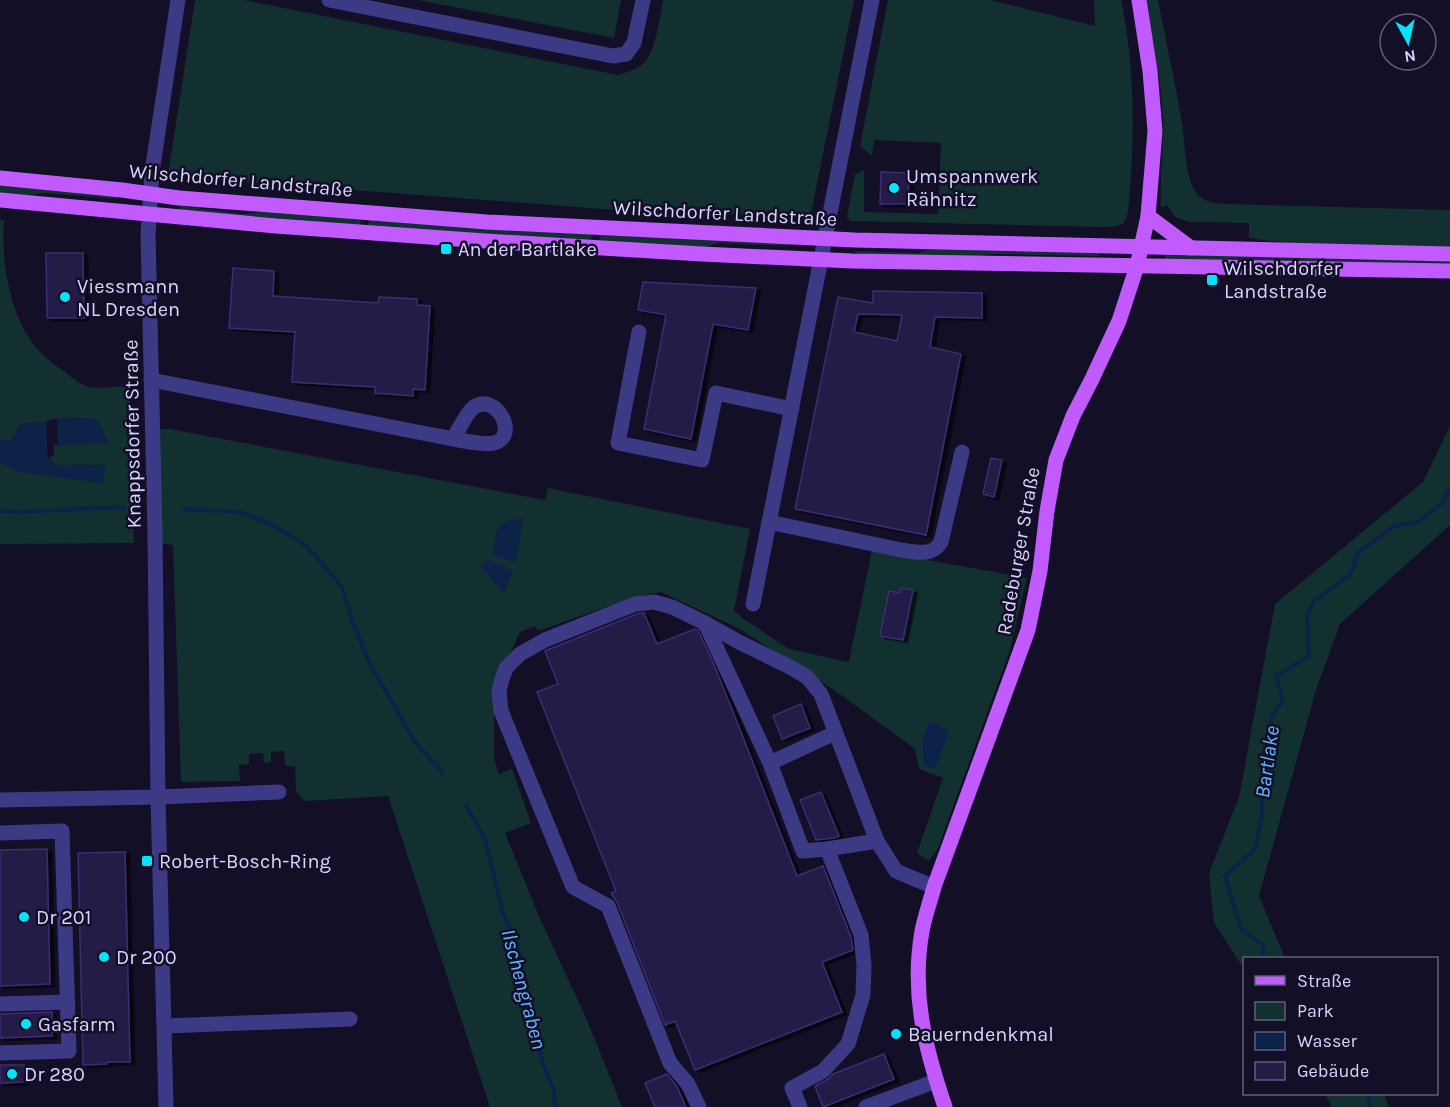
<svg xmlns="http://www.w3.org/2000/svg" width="1450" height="1107" viewBox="0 0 1450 1107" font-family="Karla,sans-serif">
	<defs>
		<filter id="shadow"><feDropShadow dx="4.5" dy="2.5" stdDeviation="0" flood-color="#0009"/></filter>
	</defs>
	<rect width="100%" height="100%" fill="#130f26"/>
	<g fill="#12302f">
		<path d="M195,0H244L618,75C627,72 637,70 644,63C656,50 660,17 663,0H854L810,218L602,209L234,181L168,175Z"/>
		<path d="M418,0H621L614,38Z"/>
		<path d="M888,0H991L1095,26L1094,0H1121C1134,62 1135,126 1130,189C1129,197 1129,215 1125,221C1120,228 1111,226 1103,227L850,221L847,217L855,174L864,170V212L938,214L941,143L874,140L872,156L860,146Z"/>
		<path d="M1145,0H1158C1166,41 1175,82 1182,123C1185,143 1185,174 1195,191C1203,203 1214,203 1227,204L1450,210V247L1293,244L1249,238V223L1189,222L1175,217L1167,205L1161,208C1159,177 1165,146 1163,115C1161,77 1152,38 1145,0Z"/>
		<path d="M0,184L118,195V199L47,193L29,195L0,194Z"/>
		<path d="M180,206L244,214L265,211L361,219L360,225L261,219L180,210Z"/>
		<path d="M369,219L592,234L591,241L368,226Z"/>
		<path d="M0,220H4C1,260 9,312 34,345C43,356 53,364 65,372C71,377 81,385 89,387C97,389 121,386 130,386L134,543L0,544V462L17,471L103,483L105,465L58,466L48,459L54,455V445L108,442L91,418L53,419L46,422L21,424L12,440H0Z"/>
		<path d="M600,235L789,242V246L720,243L700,248L599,242Z"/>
		<path d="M931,249L1100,252L1099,256L988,254L978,257L857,255L854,253L855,251L917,253Z"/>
		<path d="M1165,253L1450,261V264L1165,260Z"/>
		<path d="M1450,426V525L1340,624L1316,690L1259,896L1285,958H1244V969L1214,923L1209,873L1239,797L1275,604L1423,482Z"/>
		<path d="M146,429H170L545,500L548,488L750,529L734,611L744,619L789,649L849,662L872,550L1027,578L1009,653L938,848L929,861L917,853L943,778L919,769L915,749L837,692L738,628L661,592L634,597L538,631L535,626L520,632L494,689V759L499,774L512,769L531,823L505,833L538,914L587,1020L622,1107H490L388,796L305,801L296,792L295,766H285L284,751L271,752V762L264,763L263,753L249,754V764L239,765L240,781L181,782L173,545L148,542Z"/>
		<path d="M1325,1094H1384L1389,1107H1332Z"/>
	</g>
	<g fill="#0c2248">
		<path d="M92,418L100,423L108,443L58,445L57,419Z"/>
		<path d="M46,422L48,459L58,466L105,465L104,483L17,471L0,462V440H12L21,424Z"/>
		<path d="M523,518L516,563L493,555C498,528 493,522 523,518Z"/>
		<path d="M488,560L513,571L504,593L481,567Z"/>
		<path d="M929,721L949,731L935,769L924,765L922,740Z"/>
	</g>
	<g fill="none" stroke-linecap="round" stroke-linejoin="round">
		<g stroke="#0c2248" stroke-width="4">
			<path d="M183,509L240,512L272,525L301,542L321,562L342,587L352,620L369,662L415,742L443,773"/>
			<path d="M0,511L18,512L124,507"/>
			<path d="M466,805L485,839L503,913L518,946L533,1028L543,1063L554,1091L555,1107"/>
			<path d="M1263,958V945L1241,929L1225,876L1255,849L1262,816V786L1272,716L1283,700L1276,676L1309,656L1307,616L1314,601L1350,575L1358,553L1394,526L1418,522L1443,502L1450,488"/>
			<path d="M1368,1094L1370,1107"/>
		</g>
	</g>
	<g fill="#241b47" stroke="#3b2d73" stroke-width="1.5" fill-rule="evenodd" filter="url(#shadow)">
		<path d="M881,172L909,173L908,204H880Z"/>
		<path d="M46,253H83L84,318H47Z"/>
		<path d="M233,268L274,271L273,296L378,303L379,297L417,299V305L430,306L425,390L413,389V396L375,393V387L292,382L295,332L229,328Z"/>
		<path d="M643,282L756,288L748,330L713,324L691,439L644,429L666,315L638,310Z"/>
		<path d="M873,291L982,293V318L935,317L930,347L961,354L926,535L795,509L838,297L873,303ZM858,314L902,315L897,341L854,332Z"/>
		<path d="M991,458L1002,460L994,497L983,494Z"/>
		<path d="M901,588L913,590L903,640L880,636L889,591L900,593Z"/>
		<path d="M639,613H644L657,644L695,629L698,630L712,660L739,727L797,876L823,866L851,937L853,950L822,962L842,1012L695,1070L675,1021L665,1025L617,902L611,893L616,891L537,692L558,684L545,651Z"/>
		<path d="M801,704L810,728L782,739L773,716Z"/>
		<path d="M821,792L839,836L834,838L816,840L800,800Z"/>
		<path d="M47,849L50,984L0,986V850Z"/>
		<path d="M125,852L130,1062H107V1064L83,1065L78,853Z"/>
		<path d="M52,1012V1036L0,1038V1014Z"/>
		<path d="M884,1054L894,1079L823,1107L815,1086L828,1079L833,1074Z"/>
		<path d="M0,1065H24L25,1082L0,1083Z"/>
		<path d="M667,1074L677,1087L686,1107H655L645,1083Z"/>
	</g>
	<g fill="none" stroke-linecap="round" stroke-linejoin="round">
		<g stroke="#3d3a85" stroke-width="15">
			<path d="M329,0L613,56L626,54L634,43L643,0"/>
			<path d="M639,332L618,443L702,460L716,393L792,409"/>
			<path d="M151,380L438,436C451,438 481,446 494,443C520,436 496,392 474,407C467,412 458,431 453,439"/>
			<path d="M769,522L901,550C916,552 932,557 941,542L962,452"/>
			<path d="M753,604L872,0"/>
			<path d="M705,623L770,763L803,851L827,849L877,841"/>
			<path d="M770,763L835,733"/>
			<path d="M0,800L158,797L279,792"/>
			<path d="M0,833L62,831L69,1051L0,1053"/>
			<path d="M0,1004L68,1002"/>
			<path d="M165,1026L350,1019"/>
			<path d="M166,1107L158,797L155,534L148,234L152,172L178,0"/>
			<path d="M699,1107L688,1084L670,1063L608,906L573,887L501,711L499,691L502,679L506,668L520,654L545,640L635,604L654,602L672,607L705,623L739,642L790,667L807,677L821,694L877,841L896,871L934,887"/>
			<path d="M800,1107L792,1088L823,1071L848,1044L863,995L864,965L861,935L827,849"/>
			<path d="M866,1107L936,1081"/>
		</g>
		<g stroke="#c25bff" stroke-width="15">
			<path d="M0,178L122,190L179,198L487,222L855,240L1450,254"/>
			<path d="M0,200L276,226L485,241L702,254L852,261L1450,271"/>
			<path d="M1148,216L1191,248"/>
			<path d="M945,1107C925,1048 911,994 922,931C925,916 930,902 934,887L1028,630L1040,571L1047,511L1056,460L1073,416L1092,379L1119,321L1137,266L1148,216L1155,131L1150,71L1139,0"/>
		</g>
	</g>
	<g fill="#00e5ff" stroke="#130f26" stroke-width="2">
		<circle cx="894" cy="188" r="6"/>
		<rect x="440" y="243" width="12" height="12" rx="3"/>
		<rect x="1206" y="274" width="12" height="12" rx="3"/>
		<circle cx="65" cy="297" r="6"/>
		<rect x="141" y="855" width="12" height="12" rx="3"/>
		<circle cx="24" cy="917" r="6"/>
		<circle cx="104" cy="957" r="6"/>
		<circle cx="26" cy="1024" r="6"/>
		<circle cx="896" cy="1034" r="6"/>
		<circle cx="12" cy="1074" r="6"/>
	</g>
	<g text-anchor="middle" stroke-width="5" stroke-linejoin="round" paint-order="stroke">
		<g font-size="20" fill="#d9d4ff" stroke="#130f26" text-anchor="start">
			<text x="906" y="183">Umspannwerk<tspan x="906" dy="23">Rähnitz</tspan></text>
			<text x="458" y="256">An der Bartlake</text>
			<text x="1224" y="275">Wilschdorfer<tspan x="1224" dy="23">Landstraße</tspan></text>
			<text x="77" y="293">Viessmann<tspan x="77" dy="23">NL Dresden</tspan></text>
			<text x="159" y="868">Robert-Bosch-Ring</text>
			<text x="36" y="924">Dr 201</text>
			<text x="116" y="964">Dr 200</text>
			<text x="38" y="1031">Gasfarm</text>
			<text x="908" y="1041">Bauerndenkmal</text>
			<text x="24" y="1081">Dr 280</text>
		</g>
		<g font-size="20" fill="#d9d4ff" stroke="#130f26">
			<text transform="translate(241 180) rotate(5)" y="7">Wilschdorfer Landstraße</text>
			<text transform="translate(725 213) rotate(3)" y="7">Wilschdorfer Landstraße</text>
			<text transform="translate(132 434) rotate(-91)" y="7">Knappsdorfer Straße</text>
			<text transform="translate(1018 551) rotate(-80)" y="7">Radeburger Straße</text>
		</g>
		<g font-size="21" font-style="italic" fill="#62b6ff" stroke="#130f26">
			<text transform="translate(1267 762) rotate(-82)" y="7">Bartlake</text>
			<text transform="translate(524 989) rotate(75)" y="7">Ilschengraben</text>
		</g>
	</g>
	<rect x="1243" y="957" width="195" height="138" fill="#130f26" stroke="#625e7d" stroke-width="1.5"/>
	<rect x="1255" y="976" width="30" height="9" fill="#c25bff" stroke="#625e7d" stroke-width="1.5"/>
	<text x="1297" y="987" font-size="18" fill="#d9d4ff">Straße</text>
	<rect x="1255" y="1002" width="30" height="18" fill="#12302f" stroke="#625e7d" stroke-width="1.5"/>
	<text x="1297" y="1017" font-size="18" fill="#d9d4ff">Park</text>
	<rect x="1255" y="1032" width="30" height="18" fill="#0c2248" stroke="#625e7d" stroke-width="1.5"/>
	<text x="1297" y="1047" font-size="18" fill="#d9d4ff">Wasser</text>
	<rect x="1255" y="1062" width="30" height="18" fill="#241b47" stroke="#625e7d" stroke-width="1.5"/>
	<text x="1297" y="1077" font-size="18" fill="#d9d4ff">Gebäude</text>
	<g transform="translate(1408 42) rotate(172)"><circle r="28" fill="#130f26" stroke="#625e7d" stroke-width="1.5"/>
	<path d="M0-4.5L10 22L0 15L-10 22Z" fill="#00e5ff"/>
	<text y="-9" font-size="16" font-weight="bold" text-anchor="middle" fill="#d9d4ff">N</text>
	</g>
</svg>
